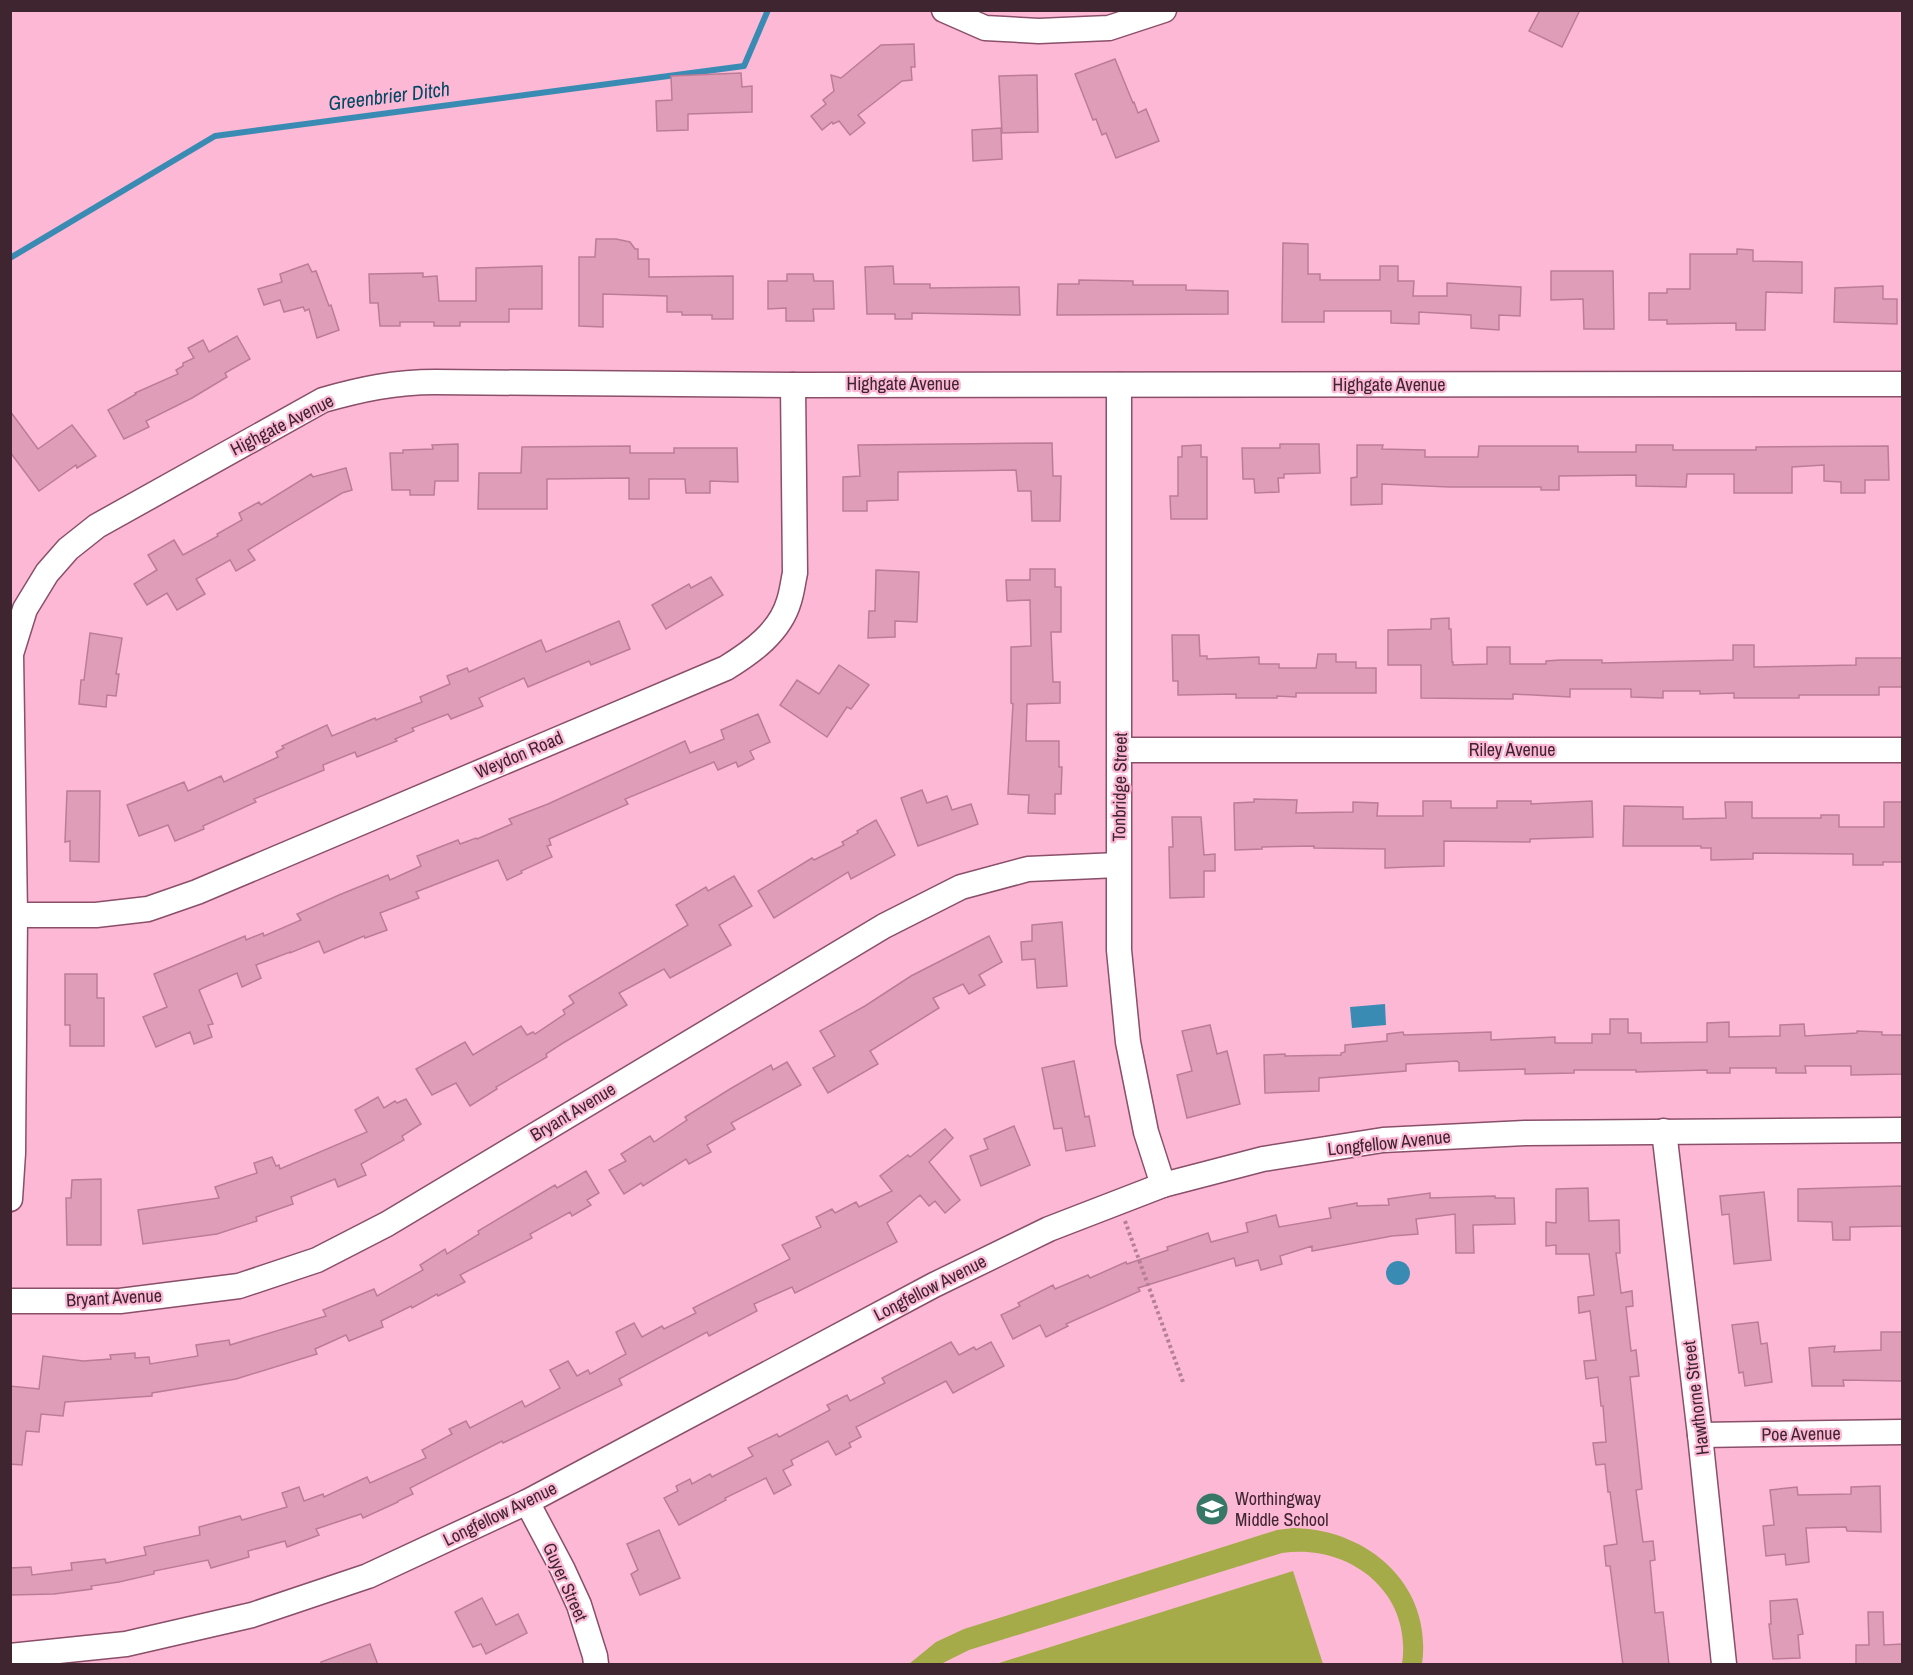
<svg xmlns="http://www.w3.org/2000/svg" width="1913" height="1675" viewBox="0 0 1913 1675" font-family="'Archivo Narrow',sans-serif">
	<rect width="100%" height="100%" fill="#fcb8d4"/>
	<g fill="#a4ab48">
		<path d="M1293,1528C1368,1529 1433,1585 1422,1664H1402C1413,1592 1349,1543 1282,1553L969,1650L941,1664H909L936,1642L964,1629L1277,1530Z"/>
		<path d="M1293,1571L1323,1664H996Z"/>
	</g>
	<g fill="#3a8bb3">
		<path d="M1385,1004L1386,1025L1352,1028L1350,1007Z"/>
		<circle cx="1398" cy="1273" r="12"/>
	</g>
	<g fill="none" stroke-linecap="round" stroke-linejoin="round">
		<path stroke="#3a8bb3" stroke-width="6" d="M10,258L215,136L744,66L768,10"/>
	</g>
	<g fill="#e09db8" stroke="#bc7c97" stroke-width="1.5">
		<path d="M1540,10H1580L1562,47L1529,31Z"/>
		<path d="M914,44L915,67H911L912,80L902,81L858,115L865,123L850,135L839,121L833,124L832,122L822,130L811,116L826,104L823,100L834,91L831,75L841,78L881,45Z"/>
		<path d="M1115,59L1133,103L1134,102L1138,113L1146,109L1159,141L1116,158L1106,133L1102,135L1096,119L1093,120L1075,74Z"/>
		<path d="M741,73L742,87L752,86V112L688,114V130L657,131L656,101L672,100L671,76Z"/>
		<path d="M1037,75L1038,132L1002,133L999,76Z"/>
		<path d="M1001,128L1002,159L973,161L972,130Z"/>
		<path d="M596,239H616L630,242L635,249H638V259H649V277L733,276V319H712V315H682V312H667V296L603,294V327L579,326V257H595Z"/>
		<path d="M1283,243L1308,244V274H1320V280H1380V266H1398V281H1414L1413,296H1447V283L1521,287L1520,316L1499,315V330L1471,328V315L1419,312V324L1391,323V311H1324V322H1282Z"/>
		<path d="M1737,249L1753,250V261L1802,262V293L1766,292L1765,330H1736V323L1667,324V320H1649V293H1667V289H1690V254H1737Z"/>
		<path d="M308,264L312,272L316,271L329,306L331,305L339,330L317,338L309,309L305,311L303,307L284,312L280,300L264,305L258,289L282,282L280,274Z"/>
		<path d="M542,266V309H509V322H460V326H434V322H400V326H380L378,303H370L369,274L423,273V277L437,276L439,301H476V268Z"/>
		<path d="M893,266L894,284H930V288L1019,287L1020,315L912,313V319H895V314H867L865,267Z"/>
		<path d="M1551,271H1613L1614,329H1584L1583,299L1551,300Z"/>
		<path d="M787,274H813L814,281H833L834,309H813L814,321H786V308L768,309V281H787Z"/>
		<path d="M1079,280L1133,281V285H1186V290L1228,291V314L1057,315L1058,284H1079Z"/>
		<path d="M1883,286V299H1897V324L1834,322L1835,288Z"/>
		<path d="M237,336L250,359L225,373L227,377L192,398L146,421L149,427L124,439L108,410L136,394L135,393L178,374L176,370L183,366V363L194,358L188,348L203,340L209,352Z"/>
		<path d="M10,411L38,449L72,425L96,456L77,468L76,465L39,491L10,452Z"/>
		<path d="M1052,443L1053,476H1061L1060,521H1032L1031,491H1018L1016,470L898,472V500L867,501V511H843V477L860,476L858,445Z"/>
		<path d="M458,444V481H435L434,495H410V490H392L390,453H403V450L433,449L432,445Z"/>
		<path d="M1280,444H1319L1320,473L1284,474V478H1278L1279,492L1255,493L1254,479H1243L1242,448H1280Z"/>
		<path d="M1201,445V457H1207V519H1171L1170,496H1178V457H1182V446Z"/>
		<path d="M1357,445H1383L1382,449L1425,450V457H1478L1479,446H1578V452H1636V445H1673V450H1756V447L1888,446L1889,480H1865V493H1841V482L1824,481V465L1792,467V493H1734V474H1687L1686,487L1636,486V475L1559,476V490H1541V487H1449L1382,484V504L1351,505V478L1357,477Z"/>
		<path d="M630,446V453H674V448H737L738,482L710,481V493H686L685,479H649V499H629V478L547,479V509H478L479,473H521L522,447Z"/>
		<path d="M346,468L352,490L342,493L248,550L255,560L236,571L230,560L196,579L205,594L177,610L167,593L147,605L134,584L157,570L148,555L174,540L183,555L218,536L217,534L242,520L239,513L259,502L261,505L311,474L313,477Z"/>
		<path d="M1030,569H1055V587H1061V632H1051L1053,682H1060V703L1027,704L1026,741H1059V767H1062L1061,794H1055V814L1028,813L1029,795L1008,794L1013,704L1011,703V647L1031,646L1030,600L1007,601L1006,580H1030Z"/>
		<path d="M876,570L919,572L917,622L895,621V637L868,638L869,611H875Z"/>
		<path d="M711,577L723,595L666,629L652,605L689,584L691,588Z"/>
		<path d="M1449,618V629H1451L1452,662H1453V665L1487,664V647H1510V664H1546V661L1560,660H1602V663L1733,660V645H1754V667L1856,665V658H1902V687H1879V695H1799V698H1734V693L1700,694V691H1663V698L1631,697V689H1570V697L1513,694V699L1421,698V665H1388V630L1431,629V619Z"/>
		<path d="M619,621L630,649L591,665L589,661L528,687L524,678L479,698L483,706L451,719L448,714L412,728L414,731L395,739L397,741L357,757L355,752L323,765L324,770L254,799L256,802L203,826L204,829L175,841L168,825L139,836L127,805L184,782L188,791L221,776L224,782L278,757L276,752L284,748L282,746L327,725L332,736L375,718L376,720L422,702L420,697L450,684L447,676L467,668L469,672L541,640L546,652Z"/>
		<path d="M90,633L122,638L116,674H119L116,696L107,695L106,707L79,704L81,680H84Z"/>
		<path d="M1172,635H1199L1200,656H1207V659L1259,657V664H1279V668H1316L1318,654H1336V662H1356V668H1376V693H1296V697L1277,696V698H1236V694L1178,695V681H1173Z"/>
		<path d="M839,665L869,685L851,709L847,707L827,737L780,705L797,680L819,694Z"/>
		<path d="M758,714L770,742L750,751L754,759L738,767L736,762L718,770L714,762L625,799L628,804L549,839L551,845L547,846L552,857L521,871L522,873L507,880L498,860L416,892L419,898L380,913L387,930L365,938L364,936L324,953L319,941L290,953V952L256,965L261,978L242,987L237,973L203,988L199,990L213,1024L208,1025L212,1037L194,1044L190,1032L156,1047L143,1017L167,1007L154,974L245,936L246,940L263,933L264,936L301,920L297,914L339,895L388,875L390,880L421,866L417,856L458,840L460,844L476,838L477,839L512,824L509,819L548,804L685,741L690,753L724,739L721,730Z"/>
		<path d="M922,790L927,803L947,796L952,810L971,804L978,824L918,846L901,798Z"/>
		<path d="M67,791H100L99,862L70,861V841L65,842Z"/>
		<path d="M1254,799L1297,800L1296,813L1353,812V802L1378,803L1377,816H1423V801H1451V808H1497V801H1531V804L1592,801L1593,837L1530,839V842L1444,841V866L1408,867L1385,868V849L1314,848V846L1262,847V849L1235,850L1234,803L1254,802Z"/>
		<path d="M1725,802H1752V818H1821V815H1839V827H1884V802H1902V862H1883V865H1853V854L1753,853V859L1711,860V848H1701V846H1623L1624,806L1683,807V819L1726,818Z"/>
		<path d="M1172,817H1201L1204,855L1215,854V871H1204V897L1170,898L1169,847H1173Z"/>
		<path d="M876,820L895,855L851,879L848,872L774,918L758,891L812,858L814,860L844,845L842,842L858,833L857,831Z"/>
		<path d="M734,876L752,906L719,925L731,945L670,978L664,969L619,993L627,1005L563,1043L546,1054L547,1057L496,1087L497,1089L470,1106L456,1083L432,1095L416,1069L465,1042L473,1055L521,1026L527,1035L533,1032L535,1034L565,1014L563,1010L574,1003L569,996L688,925L676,905L706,887L708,891Z"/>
		<path d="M1062,922L1067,986L1037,988L1035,959L1022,960L1021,942L1032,941V925Z"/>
		<path d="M989,936L1002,962L979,975L985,985L969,994L963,984L933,998L939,1008L870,1051L878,1064L828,1093L813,1068L835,1056L820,1031L865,1006L911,976Z"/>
		<path d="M65,974H97V998H104V1046H70V1025H65Z"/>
		<path d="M1610,1019H1628V1033H1641V1043L1707,1042V1023L1729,1022V1037L1780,1036V1025L1804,1024L1805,1036L1857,1033V1031L1882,1032V1035H1902V1074L1851,1075V1066H1805L1806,1073H1776V1068H1730V1073H1707V1070L1636,1072V1070H1574V1073L1525,1074V1069L1459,1071V1063L1457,1061L1406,1064V1071L1319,1078V1091L1265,1093L1264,1055L1285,1054V1056L1341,1055V1053L1345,1052V1045L1387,1041V1034L1403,1032L1404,1035L1491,1032V1040L1555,1037V1043H1592V1034H1610Z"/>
		<path d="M1210,1025L1217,1054L1227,1051L1240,1104L1187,1118L1177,1075L1192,1071L1182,1031Z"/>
		<path d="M1074,1061L1085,1117L1089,1116L1095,1146L1066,1151L1062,1128L1054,1129L1042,1068Z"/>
		<path d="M787,1062L801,1085L731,1123L735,1129L707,1145L711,1152L689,1164L686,1159L643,1186L641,1183L624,1194L609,1170L626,1161L621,1154L650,1136L654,1142L687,1120L685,1117L730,1089L771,1065L773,1070Z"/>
		<path d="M378,1097L384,1108L395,1101L397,1103L406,1099L421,1124L402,1136L404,1140L361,1164L366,1175L338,1187L335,1179L291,1197L293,1204L256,1217L257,1221L217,1234L143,1244L138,1210L219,1198L215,1187L257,1173L254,1163L272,1157L276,1166L279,1165L280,1169L367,1132L355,1110Z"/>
		<path d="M1014,1126L1030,1165L981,1186L970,1156L988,1149L984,1139Z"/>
		<path d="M945,1129L953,1138L929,1162L960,1200L945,1213L935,1201L929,1206L920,1195L887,1223L897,1242L795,1293L792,1287L754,1304L757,1311L709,1336L707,1332L619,1379L622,1385L503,1443L502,1441L410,1488L413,1494L398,1501V1502L363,1518L361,1514L316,1529L319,1535L287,1547L285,1541L248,1551L249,1557L211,1568L208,1560L154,1571V1574L119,1582L91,1586L92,1589L54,1594L10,1595V1568L31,1567L32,1575L72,1570L71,1563L105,1559L106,1563L146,1555L144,1547L200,1535L199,1527L240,1516L242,1520L287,1507L282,1493L299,1487L304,1501L323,1494L324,1497L367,1477L370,1483L426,1458L422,1450L452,1434L449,1429L466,1421L470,1428L522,1401L525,1407L560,1388L550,1370L568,1361L577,1376L588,1370L590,1374L626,1354L616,1332L634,1323L642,1337L662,1326L664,1329L696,1313L693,1308L790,1259L782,1245L821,1227L816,1217L832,1209L835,1213L856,1202L859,1207L892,1191L880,1176L908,1155L910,1157Z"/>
		<path d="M586,1171L599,1193L587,1200L591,1205L572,1216L570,1212L530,1234L532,1238L460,1275L465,1282L438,1296L437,1294L412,1308L411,1306L381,1321L383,1327L349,1341L346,1335L315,1349L317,1354L236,1379L152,1393V1396L65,1402L63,1416L41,1414L39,1432L26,1431L22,1465L10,1464V1386L39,1389L43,1356L83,1361L111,1359L110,1355L135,1353V1358L149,1357L150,1364L198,1356L196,1345L229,1340L230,1345L326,1316L323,1310L374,1289L377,1296L423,1270L420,1265L445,1249L447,1254L479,1234L478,1231L515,1209L555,1185L557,1188Z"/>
		<path d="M101,1179V1245H67L66,1198H71L72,1180Z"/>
		<path d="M1902,1186V1226L1850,1227V1240H1833L1832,1222L1798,1221V1189Z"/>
		<path d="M1588,1188L1589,1221L1619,1220L1620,1253H1616L1621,1293L1632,1291L1633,1306L1626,1307L1631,1351L1636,1350L1639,1376L1630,1377L1642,1489L1636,1490L1643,1542L1653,1541L1655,1560L1650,1561L1655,1613L1663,1612L1669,1665H1623L1610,1566H1606L1604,1546L1617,1544L1610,1492H1608L1605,1464L1596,1465L1593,1443L1606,1442L1603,1406H1601L1598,1377L1586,1379L1584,1361L1596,1360L1590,1311L1579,1313L1578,1297L1594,1295L1589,1254H1556V1245L1546,1246V1222L1556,1223V1189Z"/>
		<path d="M1764,1192L1771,1260L1734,1264L1729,1214L1722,1215L1720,1196Z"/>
		<path d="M1430,1193V1198L1495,1196V1198H1514L1515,1224L1473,1225L1474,1253H1456L1455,1214L1416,1219L1418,1234L1392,1236L1312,1251V1246L1280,1256L1282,1264L1261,1270L1258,1260L1236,1266L1234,1258L1138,1288L1140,1291L1066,1324L1068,1326L1046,1337L1040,1325L1013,1339L1001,1315L1020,1306L1018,1303L1053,1285L1055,1289L1088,1275L1090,1278L1126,1262L1127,1264L1168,1250L1167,1247L1208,1233L1211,1242L1248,1232L1246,1223L1276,1215L1279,1227L1331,1218L1329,1208L1357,1203V1206L1389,1205L1388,1199Z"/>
		<path d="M1758,1322L1761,1344L1767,1343L1772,1382L1745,1386L1743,1372L1739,1373L1732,1325Z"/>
		<path d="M1881,1332H1902V1381L1843,1380L1844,1386H1812L1809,1348L1835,1346L1834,1352L1881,1350Z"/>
		<path d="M951,1342L959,1355L974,1347L976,1350L991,1342L1004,1366L953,1393L946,1381L856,1427L861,1437L849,1443L851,1447L836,1455L828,1441L791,1460L793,1465L783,1470L791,1485L774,1494L766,1478L725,1498L726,1500L679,1525L664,1498L678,1491L676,1486L690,1479L692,1484L710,1474L712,1477L753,1456L748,1448L777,1434L779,1437L830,1410L827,1405L847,1395L850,1401L885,1383L882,1378Z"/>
		<path d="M1880,1486L1881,1532L1847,1531L1846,1527L1806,1528L1809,1562L1786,1565L1785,1554L1766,1556L1763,1526L1774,1525L1770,1490L1797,1487L1798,1495L1851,1494V1487Z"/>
		<path d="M659,1530L680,1578L640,1595L631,1574L638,1570L627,1544Z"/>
		<path d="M482,1598L496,1625L518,1614L527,1633L486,1654L481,1644L473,1647L455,1612Z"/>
		<path d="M1797,1599L1803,1634L1798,1635L1800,1658L1773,1659L1769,1624H1771L1770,1601Z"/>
		<path d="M1868,1612H1883L1884,1645L1902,1644V1665H1856V1645H1869Z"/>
		<path d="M370,1644L378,1665H321V1662Z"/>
	</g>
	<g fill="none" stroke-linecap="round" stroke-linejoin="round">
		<defs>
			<g id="minor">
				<path d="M944,10L985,28L1039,31L1109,28L1164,10"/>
				<path d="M1119,385V950L1128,1042L1146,1132L1163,1185"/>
				<path d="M1121,750H1902"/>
				<path d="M15,915H96L148,909L197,892L726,668C752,652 780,632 789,601C792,592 793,582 795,573L793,385"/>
				<path d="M1664,1131L1700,1435L1724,1664"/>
				<path d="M10,1199L13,1153L15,915L11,654L25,609L47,573L68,549L97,526L323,400C362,389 395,382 435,382L793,385L1902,384"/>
				<path d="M10,1301H120L239,1286L317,1260L387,1224L884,926L961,887L1028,869L1118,865"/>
				<path d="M1700,1435L1902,1432"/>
				<path d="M527,1502L562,1568L579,1605L595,1656L596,1664"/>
				<path d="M10,1656L126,1644L252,1615L368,1576L527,1502L934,1285L1049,1229L1163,1185L1263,1159L1383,1140L1525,1133L1902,1130"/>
			</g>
		</defs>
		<use href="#minor" stroke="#8a4f69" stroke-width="27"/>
		<path stroke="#b58096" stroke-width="4" stroke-dasharray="3 3" stroke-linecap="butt" d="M1125,1221L1183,1382"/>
		<use href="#minor" stroke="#fff" stroke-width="24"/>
	</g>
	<defs>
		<symbol id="school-disc" viewBox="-11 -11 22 22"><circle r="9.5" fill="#377766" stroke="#fcb8d4"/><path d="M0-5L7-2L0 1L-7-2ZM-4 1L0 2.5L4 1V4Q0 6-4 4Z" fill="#fff"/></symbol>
	</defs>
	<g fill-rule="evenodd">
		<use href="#school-disc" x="1193" y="1490" width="38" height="38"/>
	</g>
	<g text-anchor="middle" stroke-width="4.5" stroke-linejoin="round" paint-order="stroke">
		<g font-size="18" fill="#3f2530" stroke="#fcb8d4">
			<text x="903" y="390">Highgate Avenue</text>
			<text x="1389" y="391">Highgate Avenue</text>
			<text transform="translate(282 425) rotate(-27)" y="6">Highgate Avenue</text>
			<text x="1512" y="756">Riley Avenue</text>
			<text transform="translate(519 755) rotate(-23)" y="6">Weydon Road</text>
			<text transform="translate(1120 787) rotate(-89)" y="6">Tonbridge Street</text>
			<text transform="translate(573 1112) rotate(-31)" y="6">Bryant Avenue</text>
			<text transform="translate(1389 1143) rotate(-6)" y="6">Longfellow Avenue</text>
			<text transform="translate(930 1288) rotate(-27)" y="6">Longfellow Avenue</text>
			<text transform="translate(114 1298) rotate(-3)" y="6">Bryant Avenue</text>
			<text transform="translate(1696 1398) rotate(-97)" y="6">Hawthorne Street</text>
			<text transform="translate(1801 1434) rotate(-1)" y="6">Poe Avenue</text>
			<text transform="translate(500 1514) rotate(-26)" y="6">Longfellow Avenue</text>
			<text transform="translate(565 1582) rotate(66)" y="6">Guyer Street</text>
		</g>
		<g font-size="18" fill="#3f2530" stroke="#fcb8d4" text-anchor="start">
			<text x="1235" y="1505">Worthingway<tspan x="1235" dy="21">Middle School</tspan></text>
		</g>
		<g font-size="20" font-style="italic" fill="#024965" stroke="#fcb8d4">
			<text transform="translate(389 96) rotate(-7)" y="7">Greenbrier Ditch</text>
		</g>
	</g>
	<rect width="1913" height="1675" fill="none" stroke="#3f2530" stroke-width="24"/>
</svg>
